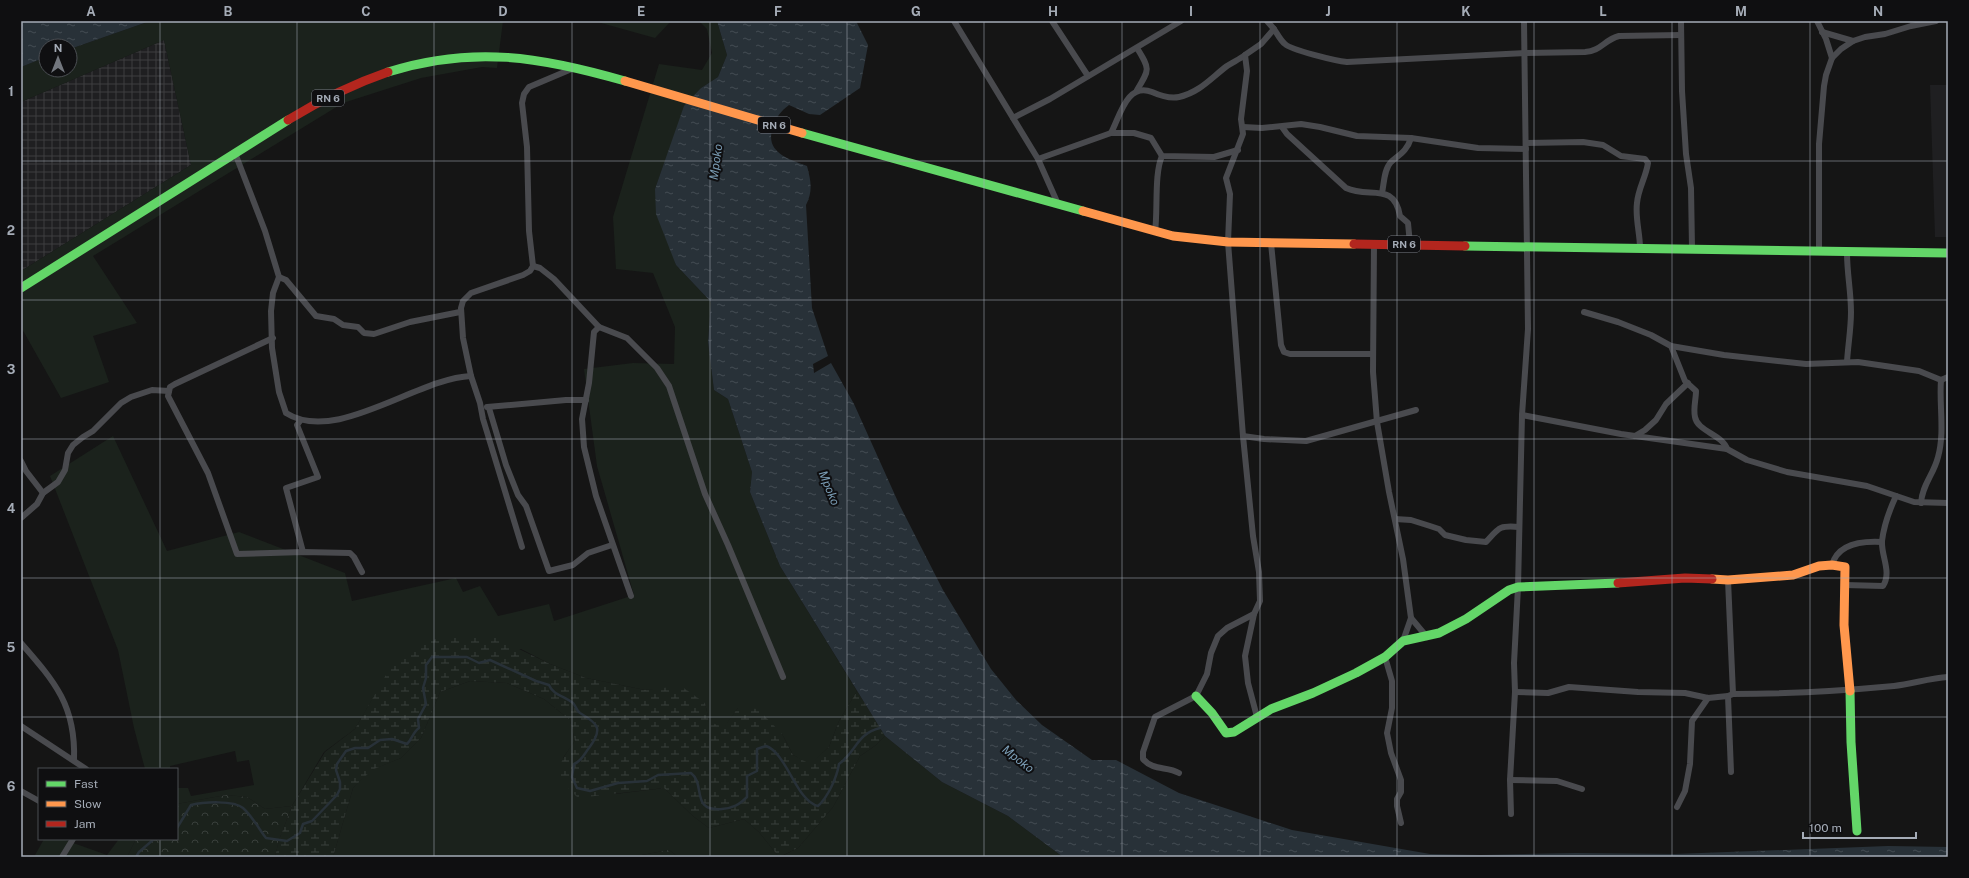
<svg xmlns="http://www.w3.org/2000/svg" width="1969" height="878" viewBox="0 0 1969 878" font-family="'Public Sans',sans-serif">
	<defs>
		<pattern id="industrial-grid" width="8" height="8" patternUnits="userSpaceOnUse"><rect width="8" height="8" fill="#1f1f21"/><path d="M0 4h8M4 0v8" fill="none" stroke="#3d3d3f"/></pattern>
		<pattern id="forest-crowns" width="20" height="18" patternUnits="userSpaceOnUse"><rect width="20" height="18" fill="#1b221c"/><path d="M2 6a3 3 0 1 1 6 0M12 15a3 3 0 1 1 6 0" fill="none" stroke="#393f3b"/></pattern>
		<pattern id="wetland-marsh" width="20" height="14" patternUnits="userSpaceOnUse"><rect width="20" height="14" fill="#1b221c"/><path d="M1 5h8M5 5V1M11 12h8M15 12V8" fill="none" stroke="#393f3b"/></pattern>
		<pattern id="water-ripples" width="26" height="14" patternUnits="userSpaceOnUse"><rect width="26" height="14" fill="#283138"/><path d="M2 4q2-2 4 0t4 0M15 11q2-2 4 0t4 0" fill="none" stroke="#444c53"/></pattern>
	</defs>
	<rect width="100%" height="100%" fill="#151515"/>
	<path fill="#1f1f21" d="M1930,85H1948V237H1935Z"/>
	<path fill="url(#industrial-grid)" d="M164,40L191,165L21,271V102Z"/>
	<g fill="#1b221c">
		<path d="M150,21H503L497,68L482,67L421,78L343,103L93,256L137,323L93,336L109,382L61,398L21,327V271L191,165L164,40L21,102V67L46,57V70H70V49Z"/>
		<path d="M594,21H671L655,38Z"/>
		<path d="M699,21H717L727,55L718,77L701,88L664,164L655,189L676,265L711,302L708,342L714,390L728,399L752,472L750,492L780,566L857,691L839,721L829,747L810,765L793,755L782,734L738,708L724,728L709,723L705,703L663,689L645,690L586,678L550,664L521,649L375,695L355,729L324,752L292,806L265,809L247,797L226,795L177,804V788H188L191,796L254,785L249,760L237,762L235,751L170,766V769H145L134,728L118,650L50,476L113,436L167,551L239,532L345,573L352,601L456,578L463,592L480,586L498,616L549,604L554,621L634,595L597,466L584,369L633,363L674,364L675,327L653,273L616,269L613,217L659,64L702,70L712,53L707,29Z"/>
		<path d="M470,681L507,683L544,699L570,720L575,741L563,758L615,794L664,788L693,816L709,828L744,819L759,832L779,857H678L669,850L631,857H333L353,788L371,770L401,758L421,738L440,692Z"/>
		<path d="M885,736L942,782L1008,816L1063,857H780L798,848L833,807L860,756L876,745Z"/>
		<path d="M44,839H62L107,855L119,839H136L127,857H34Z"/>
	</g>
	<g fill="url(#forest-crowns)">
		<path d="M226,795L247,797L265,809L292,806L279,840L275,857H127L136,839H177V804Z"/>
		<path d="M669,850L678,857H631Z"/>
	</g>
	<path fill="url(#wetland-marsh)" d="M443,636L494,637L550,664L586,678L645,690L681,686L705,703L709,722L724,727L738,708L758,709L782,734L793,755L810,764L829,747L839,721L857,691L885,736L876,745L860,756L833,807L798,848L779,857L759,832L744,819L709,828L693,816L664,788L578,798C553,774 555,768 575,741L570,720L544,699L507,683L470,681L440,692L421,738L401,758L372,770L353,788L333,857H275L279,840L292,806L325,752L355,729L390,668L414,648Z"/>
	<g fill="url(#water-ripples)">
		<path d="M21,21H150L70,49V46H46V57L21,67Z"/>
		<path d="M717,21H856L868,45L860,88L820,115L809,114L789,105C780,112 777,116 773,127C764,152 788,159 807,166C811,181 813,191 806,205L812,308L828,356L813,364L814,373L831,363L854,404L899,504L943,590L991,669L1016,700L1042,725L1092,760H1116L1179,793L1292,830L1430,854L1481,855L1576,853L1675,854L1888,846L1948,847V857H1063L1008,816L942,782L885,736L780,566L750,492L752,472L728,399L714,390L708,342L711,302L676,265L656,214L655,189L684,106L701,88L718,77L727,55Z"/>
	</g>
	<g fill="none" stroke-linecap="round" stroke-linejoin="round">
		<g stroke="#283138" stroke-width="2.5">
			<path d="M177,828L191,805C203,802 234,800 243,808C252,816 259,829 266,838L287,841L300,833L303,824L312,821L337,795L340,789V782L336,770L337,764L346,751L355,748H368L380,740L392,739L407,744C412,739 413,732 419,728L418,719L426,704L423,688L426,678V665L432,657H467L479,663L490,660L536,681L549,685C553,695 565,696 573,703C576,706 576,710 580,713C599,724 603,729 589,748C584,754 582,761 574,764L572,777L577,788L590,791L618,783L647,781L658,775L691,773C706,784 690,812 722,809C733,808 739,805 747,797V776L757,771V749L766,746C787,753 796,801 818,806C828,797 837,777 839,764C857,751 856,734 880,728"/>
			<path d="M136,857L139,852L154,839"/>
		</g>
		<g stroke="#494a4e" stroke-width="6">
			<path d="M954,21L1038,159L1058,204"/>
			<path d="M1052,21L1088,76"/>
			<path d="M1681,21L1682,91L1686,154L1691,188L1692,248"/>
			<path d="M1817,21L1826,39L1832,58"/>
			<path d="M1274,29C1277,33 1280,40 1285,44C1291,50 1336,61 1347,62L1526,53L1585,52C1601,51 1604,40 1619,36L1681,35"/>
			<path d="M1822,32L1853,41"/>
			<path d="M1137,90C1150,69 1150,69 1137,48"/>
			<path d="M1013,118L1050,99L1181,21"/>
			<path d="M1243,127L1262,128L1301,124L1320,127L1357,136L1411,138L1478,148L1526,149"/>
			<path d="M1282,127L1287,134L1346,188C1369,199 1394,181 1400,216L1408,223L1410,244"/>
			<path d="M1111,133H1134L1151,138L1162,156L1214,157L1238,150"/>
			<path d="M1526,143L1583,142L1603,145L1621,156L1645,159L1648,163C1646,177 1638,189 1637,203C1635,218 1640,233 1640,248"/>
			<path d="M235,153L265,231L279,277L273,293L271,311L272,348L279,392L286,413C336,445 417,378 471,376"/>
			<path d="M1038,159L1111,133C1120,116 1127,82 1152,92C1161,96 1170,99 1179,97C1200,92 1211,78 1227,66C1233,62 1240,59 1245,55"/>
			<path d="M1382,193C1384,184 1384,169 1391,162C1400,154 1407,151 1411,138"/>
			<path d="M1155,232C1158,210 1154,174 1162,156"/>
			<path d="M1271,243L1281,345L1284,352L1290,354H1372"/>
			<path d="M1374,244L1373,372L1377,422L1389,492L1403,559L1411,618L1427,637"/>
			<path d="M1819,252V144L1824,86L1826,75L1832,58L1841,49L1853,41L1865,37L1885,34L1911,26L1936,21"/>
			<path d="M1847,253C1847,273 1851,292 1851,312C1851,329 1848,345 1847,362"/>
			<path d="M533,266L540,268L554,279L599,327L627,338L657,368L669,386L705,494L728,545L783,677"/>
			<path d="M279,277L286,280L316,316L334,319L343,325L358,327L364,333L374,334L410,322L460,312"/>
			<path d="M1584,312L1618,322L1651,335L1671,346L1685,381L1696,391C1696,399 1693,409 1695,417C1697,431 1723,435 1727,449"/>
			<path d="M599,327L594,332L589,383L582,419L584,447L596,496L631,596"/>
			<path d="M273,338L175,384L170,387L168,396L208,473L237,554L303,552L350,553L354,557L362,572"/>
			<path d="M1671,346L1724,355L1806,364L1858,362L1919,371L1941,380L1948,377"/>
			<path d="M487,407L566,400H586"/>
			<path d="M489,408L506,465L518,495L526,506L549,571L573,565L588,553L612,545"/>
			<path d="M1522,415L1621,434L1727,449L1747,460L1787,472L1867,486L1914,502L1948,503"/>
			<path d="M300,421L297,425L318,477L286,488L303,552"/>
			<path d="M1243,436L1264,439L1306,441L1416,410"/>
			<path d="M1635,436L1645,430L1656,420L1666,404L1688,383"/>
			<path d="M21,461L26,471L43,493"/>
			<path d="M1921,503C1922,485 1934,474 1938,457C1945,432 1939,405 1941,380"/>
			<path d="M21,518L37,504L43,493L58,482L65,470L68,453L73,445L83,437L93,431L121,403L131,397L152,390L169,391"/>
			<path d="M1395,519L1411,520L1430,526L1439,529L1445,535L1466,540L1486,542C1499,528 1499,525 1519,527"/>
			<path d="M522,547L483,419L480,403L471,376L463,338L461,308L463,301L471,293L523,275L530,271L533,266L529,231L527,147L522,103L524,94L529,87L574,68"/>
			<path d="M1832,565C1838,543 1864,541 1882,542"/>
			<path d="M1728,580L1733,694"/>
			<path d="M1845,585L1883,586C1892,572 1881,556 1882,541C1884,524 1889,511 1896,496"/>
			<path d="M1254,614L1245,656L1248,683L1257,717"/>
			<path d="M1403,641L1411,618"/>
			<path d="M21,643C55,682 76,706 74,760"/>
			<path d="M1385,657L1392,681V708L1387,733L1391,753L1401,780V792L1397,799V806L1401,823"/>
			<path d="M1515,692L1548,693L1569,687L1638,692L1685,693L1708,698L1728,696L1733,694C1787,694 1840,691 1894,686C1912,684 1930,678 1948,677"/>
			<path d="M1728,696L1731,772"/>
			<path d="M21,726L86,769"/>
			<path d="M1179,773C1167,766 1153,771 1143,759V752L1155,717L1196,696L1207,674L1211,653L1218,636L1227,628L1254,614L1260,601L1259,572L1253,536L1243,436L1228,242L1230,194L1226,178L1243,134L1241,119L1247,71L1245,55L1261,44L1274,29L1267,21"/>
			<path d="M1510,780L1557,781L1582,789"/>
			<path d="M21,791L39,801"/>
			<path d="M1677,807L1685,791L1690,764L1692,721L1708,698"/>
			<path d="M1511,814L1510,780L1515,692L1514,663L1518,587L1522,415L1528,329L1524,21"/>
			<path d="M62,857L73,839"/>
		</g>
		<g stroke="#63d668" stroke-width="9">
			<path d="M388,72C473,45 542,57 625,81"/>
			<path d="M802,133L1083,211"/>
			<path d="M1465,246L1948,253"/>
			<path d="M21,288L288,120"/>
			<path d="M1850,691L1851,742L1857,831"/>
			<path d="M1196,696L1212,713L1226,733L1234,732L1271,709L1313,693L1356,673L1385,657L1403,641L1439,633L1466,619L1509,590L1518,587L1618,583"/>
		</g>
		<g stroke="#ff974d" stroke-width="9">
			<path d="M625,81L802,133"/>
			<path d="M1083,211L1173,236L1228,242L1354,244"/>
			<path d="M1712,579L1728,580L1793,575L1819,566L1832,565L1845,567L1844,625L1850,691"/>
		</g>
		<g stroke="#b3261e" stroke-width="9">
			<path d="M288,120C319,101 353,84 388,72"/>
			<path d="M1354,244L1465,246"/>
			<path d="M1618,583L1685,578L1712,579"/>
		</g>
	</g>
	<path fill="none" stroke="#a5acb7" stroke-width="1" stroke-opacity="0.55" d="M160,21V769M297,21V857M434,21V857M572,21V857M710,21V857M847,21V857M984,21V857M1122,21V857M1260,21V857M1397,21V857M1534,21V857M1672,21V857M1810,21V857M21,161H1948M21,300H1948M21,439H1948M21,578H1948M21,717H1948M160,839V857"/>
	<g text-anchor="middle" stroke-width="4" stroke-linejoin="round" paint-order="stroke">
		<g fill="#0f0f11" stroke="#787d85" stroke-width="1">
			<rect x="312" y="90" width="32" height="16" rx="3"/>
			<rect x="758" y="117" width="32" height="16" rx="3"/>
			<rect x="1388" y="236" width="32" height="16" rx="3"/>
		</g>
		<g font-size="10" font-weight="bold" fill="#a5acb7">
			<text x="328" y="102">RN 6</text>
			<text x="774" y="129">RN 6</text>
			<text x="1404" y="248">RN 6</text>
		</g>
		<g font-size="12" font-style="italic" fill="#7a9cb4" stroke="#0f0f11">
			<text transform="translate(716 162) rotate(-82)" y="4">Mpoko</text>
			<text transform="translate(829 488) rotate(68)" y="4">Mpoko</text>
			<text transform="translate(1018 759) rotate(38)" y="4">Mpoko</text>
		</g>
	</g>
	<rect width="1969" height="878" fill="none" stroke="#0f0f11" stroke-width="44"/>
	<rect x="38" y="768" width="140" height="72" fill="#0f0f11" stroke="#4b4e53"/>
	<rect x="46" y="781" width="20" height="6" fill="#63d668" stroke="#4b4e53"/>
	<text x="74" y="788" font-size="12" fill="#a5acb7">Fast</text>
	<rect x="46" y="801" width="20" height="6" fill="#ff974d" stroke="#4b4e53"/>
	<text x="74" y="808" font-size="12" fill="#a5acb7">Slow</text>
	<rect x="46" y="821" width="20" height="6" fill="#b3261e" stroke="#4b4e53"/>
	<text x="74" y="828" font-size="12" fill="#a5acb7">Jam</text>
	<g transform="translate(58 58)"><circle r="19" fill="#0f0f11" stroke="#4b4e53"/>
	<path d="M0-3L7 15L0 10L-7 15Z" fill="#73777e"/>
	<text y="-6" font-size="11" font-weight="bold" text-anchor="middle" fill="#a5acb7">N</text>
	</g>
	<path d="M1803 832v6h113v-6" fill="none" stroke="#a5acb7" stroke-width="2"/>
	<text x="1809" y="832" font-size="12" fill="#a5acb7" stroke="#0f0f11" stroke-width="3" paint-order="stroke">100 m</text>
	<rect x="22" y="22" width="1925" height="834" fill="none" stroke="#a5acb7" stroke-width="1.5"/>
	<g font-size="13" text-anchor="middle" font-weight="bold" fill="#a5acb7">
		<text x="91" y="16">A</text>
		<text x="228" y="16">B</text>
		<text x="366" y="16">C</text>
		<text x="503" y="16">D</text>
		<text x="641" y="16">E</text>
		<text x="778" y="16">F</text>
		<text x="916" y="16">G</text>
		<text x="1053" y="16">H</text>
		<text x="1191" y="16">I</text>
		<text x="1328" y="16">J</text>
		<text x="1466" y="16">K</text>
		<text x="1603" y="16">L</text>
		<text x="1741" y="16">M</text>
		<text x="1878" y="16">N</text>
		<text x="11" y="96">1</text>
		<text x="11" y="235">2</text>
		<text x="11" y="374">3</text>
		<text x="11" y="513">4</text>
		<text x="11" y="652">5</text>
		<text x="11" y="791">6</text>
	</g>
</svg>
